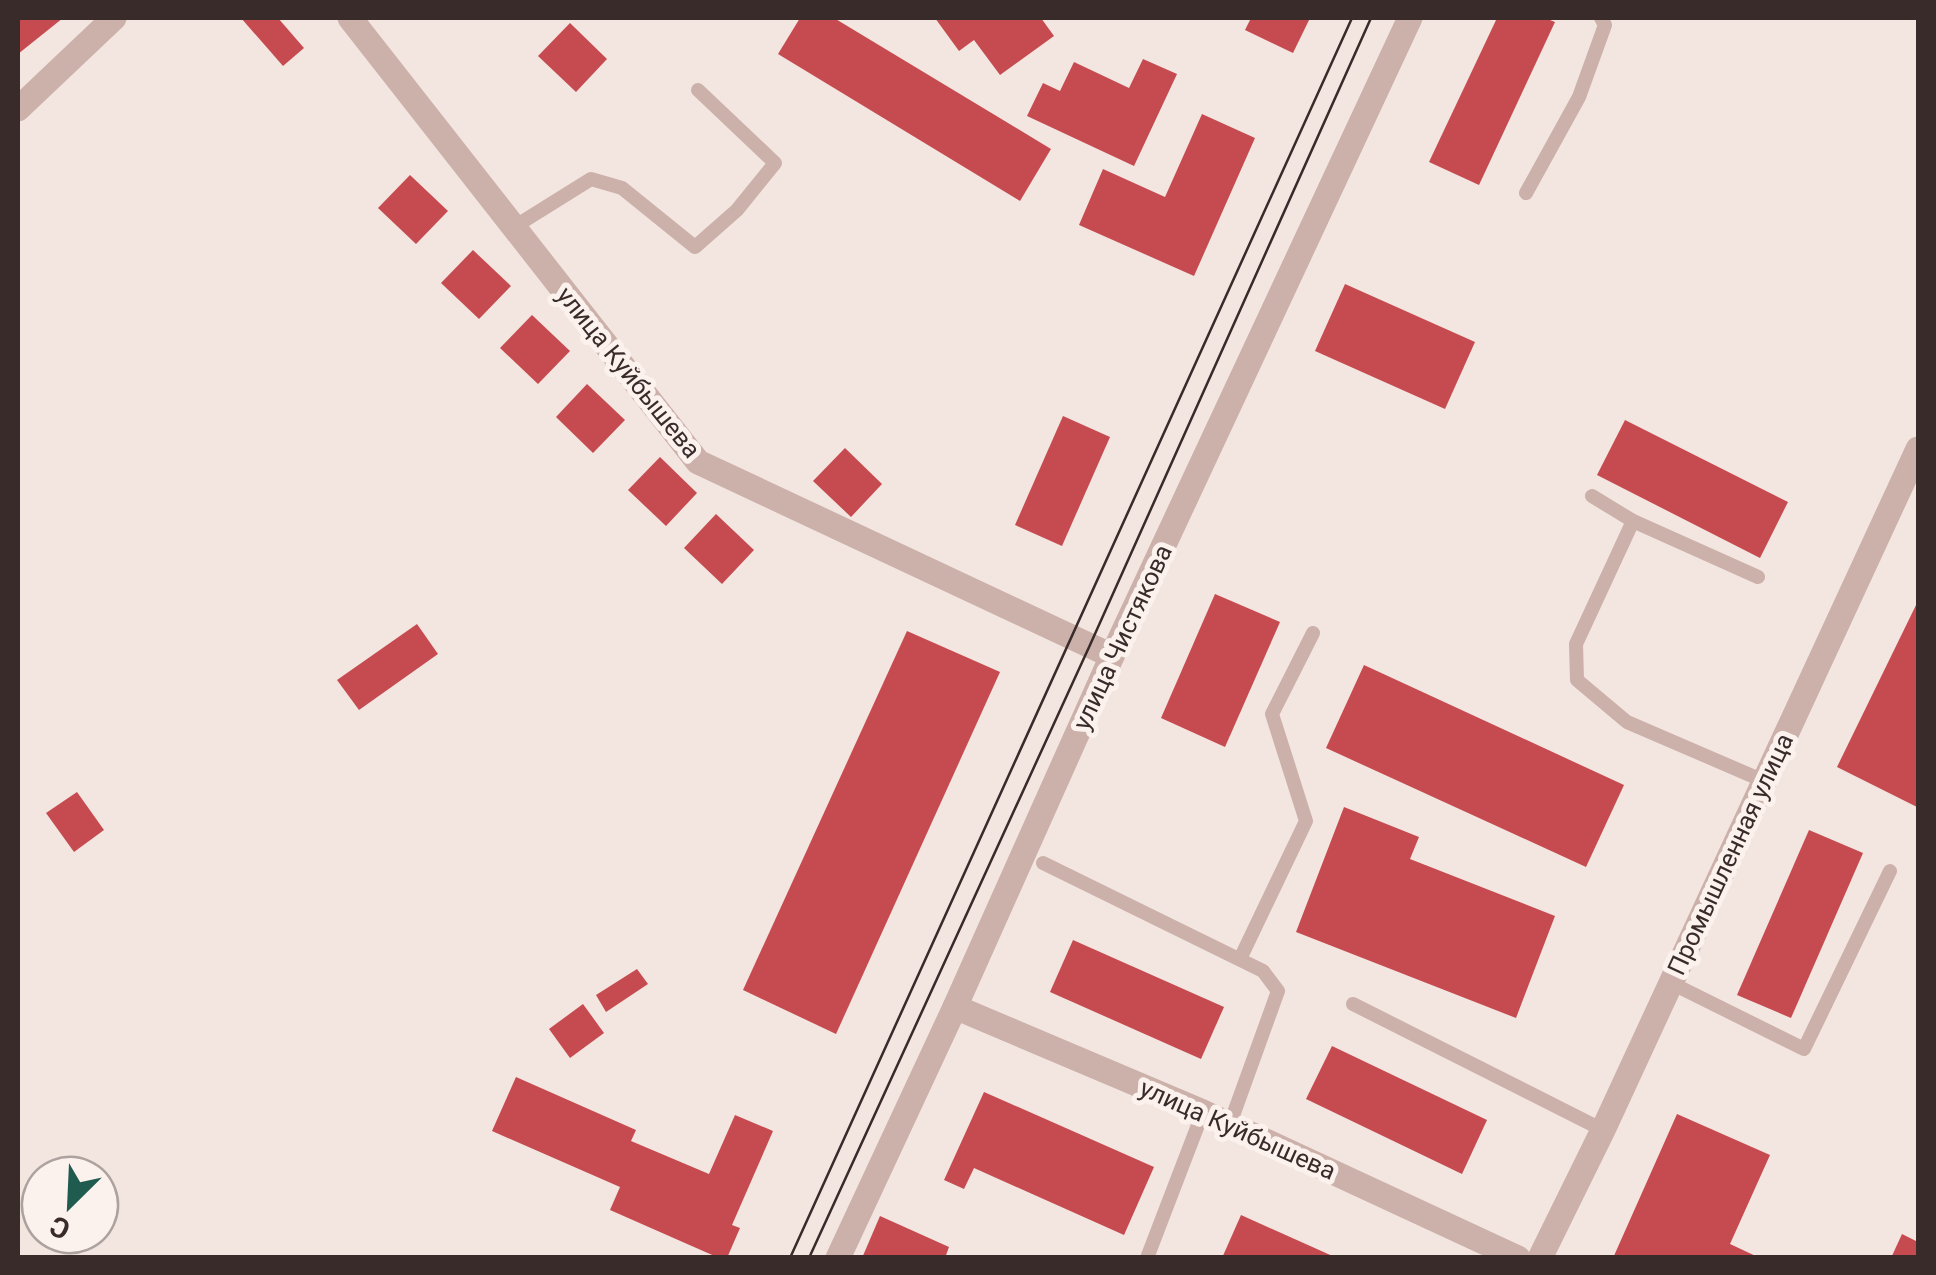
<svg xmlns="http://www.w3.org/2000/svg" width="1936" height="1275" viewBox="0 0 1936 1275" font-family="Roboto,sans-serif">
	<rect width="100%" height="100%" fill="#f3e5e0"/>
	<g fill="#c64b50">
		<path d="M18,18H63L18,54Z"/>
		<path d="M241,18H278L304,48L283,66Z"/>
		<path d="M800,18H834L1051,149L1020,201L778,54Z"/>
		<path d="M935,18H1041L1054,36L1000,75L974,40L959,51Z"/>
		<path d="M1251,18H1310L1293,53L1245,30Z"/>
		<path d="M1497,18H1545L1555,22L1479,185L1429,162Z"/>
		<path d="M570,23L607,59L576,92L538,56Z"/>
		<path d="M1143,59L1177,74L1134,166L1027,116L1043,83L1060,91L1074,62L1129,88Z"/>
		<path d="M1202,114L1255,138L1194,276L1079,225L1103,169L1165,197Z"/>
		<path d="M410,175L448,211L416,244L378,208Z"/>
		<path d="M473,250L511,286L479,319L441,283Z"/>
		<path d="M1345,284L1475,342L1445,409L1315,351Z"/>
		<path d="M532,315L570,351L538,384L500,348Z"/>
		<path d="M587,384L625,420L593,453L556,417Z"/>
		<path d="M1063,416L1110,437L1062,546L1015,525Z"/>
		<path d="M1625,420L1788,502L1760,558L1597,475Z"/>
		<path d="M845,448L882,484L851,517L813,481Z"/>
		<path d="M660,457L697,493L666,526L628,490Z"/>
		<path d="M716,514L754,550L722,584L684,548Z"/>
		<path d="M1215,594L1280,622L1225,747L1161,718Z"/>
		<path d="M1918,601V803L1917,807L1837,767Z"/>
		<path d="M417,624L438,654L359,710L337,680Z"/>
		<path d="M907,631L1000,672L836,1034L743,990Z"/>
		<path d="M1364,665L1624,785L1586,867L1326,748Z"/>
		<path d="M77,792L104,830L74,852L46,813Z"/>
		<path d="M1344,807L1419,837L1410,859L1555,916L1516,1018L1296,932Z"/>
		<path d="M1809,830L1863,853L1791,1018L1737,995Z"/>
		<path d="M1073,940L1224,1007L1201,1059L1050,992Z"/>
		<path d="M637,969L648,984L606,1012L596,995Z"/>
		<path d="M583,1004L604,1033L570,1058L549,1029Z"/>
		<path d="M1332,1046L1487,1120L1462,1174L1306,1099Z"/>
		<path d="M516,1077L636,1130L631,1141L709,1174L735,1115L773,1131L732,1225L740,1228L727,1258H719L610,1210L620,1187L492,1131Z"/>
		<path d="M984,1092L1154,1167L1124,1235L974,1168L964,1189L944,1180Z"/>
		<path d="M1677,1114L1770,1155L1730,1244L1760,1258H1613Z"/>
		<path d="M1241,1215L1337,1258H1222Z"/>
		<path d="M880,1216L949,1247L945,1258H862Z"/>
		<path d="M1902,1234L1918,1242V1258H1891Z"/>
	</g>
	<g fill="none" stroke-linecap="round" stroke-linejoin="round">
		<g stroke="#ccb1ab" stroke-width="14">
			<path d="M1526,193L1579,97L1605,25L1601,18"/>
			<path d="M514,227L591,179L622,188L695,247L737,210L775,163L698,90"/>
			<path d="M1592,496L1633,521L1758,577"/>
			<path d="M1633,521L1576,644L1577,680L1627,722L1764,781"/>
			<path d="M1043,863L1263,971L1278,991L1230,1124"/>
			<path d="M1240,959L1306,821L1272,714L1313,633"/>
			<path d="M1671,983L1804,1049L1890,871"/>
			<path d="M1353,1004L1603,1130"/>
			<path d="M1147,1258L1203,1112"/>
		</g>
		<g stroke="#ccb1ab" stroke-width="25">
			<path d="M350,18L698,462L1112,656"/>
			<path d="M18,109L114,18"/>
			<path d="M955,1007L1203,1112L1518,1258"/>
			<path d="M838,1258L955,1007L1112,656L1410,18"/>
			<path d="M1540,1258L1603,1130L1918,449"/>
		</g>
		<g stroke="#3a2b2b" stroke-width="2.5">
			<path d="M790,1258L1352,18"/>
			<path d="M809,1258L1090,645L1371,18"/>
		</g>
	</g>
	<g text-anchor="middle" stroke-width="10" stroke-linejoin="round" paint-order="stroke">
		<g font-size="25" fill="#3a2b2b" stroke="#fbf1ed">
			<text transform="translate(629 372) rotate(51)" y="9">улица Куйбышева</text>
			<text transform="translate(1122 637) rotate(-65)" y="9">улица Чистякова</text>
			<text transform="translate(1730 854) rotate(-65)" y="9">Промышленная улица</text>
			<text transform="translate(1238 1129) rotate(24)" y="9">улица Куйбышева</text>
		</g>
	</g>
	<rect width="1936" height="1275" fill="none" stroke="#3a2b2b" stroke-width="40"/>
	<g transform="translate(70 1205) rotate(204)"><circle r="48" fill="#fbf1ed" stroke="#aea29f" stroke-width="2.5"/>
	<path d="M0-8L18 38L0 25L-18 38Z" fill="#1f5c4f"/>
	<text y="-15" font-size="28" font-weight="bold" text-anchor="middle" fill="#3a2b2b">С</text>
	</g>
</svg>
